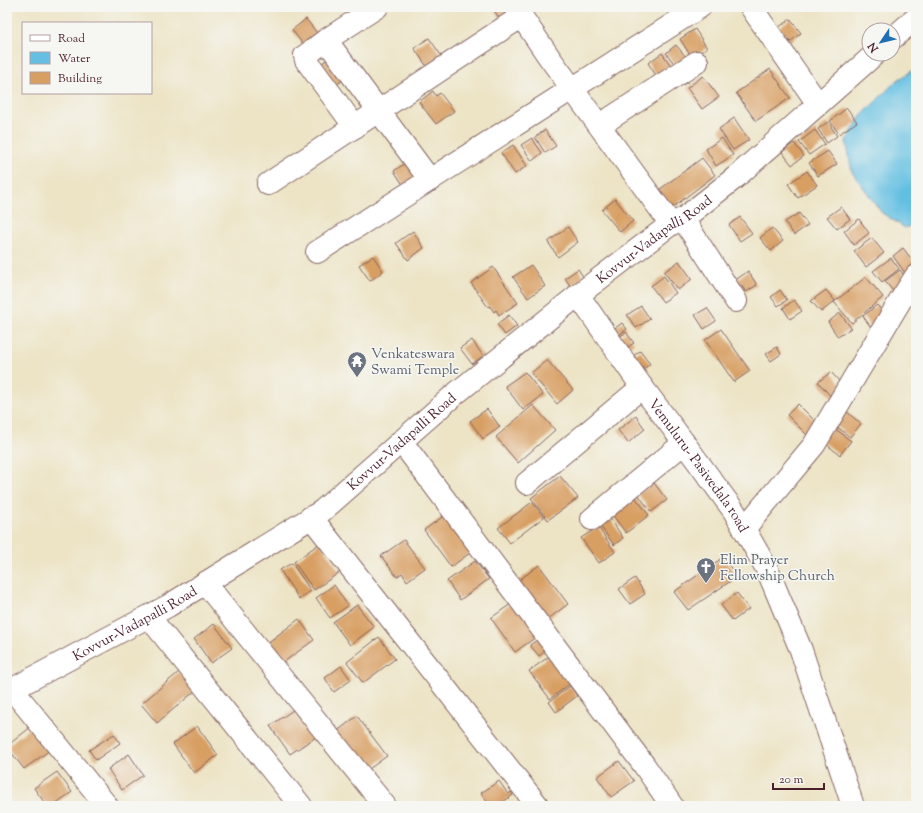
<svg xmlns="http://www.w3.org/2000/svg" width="923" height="813" viewBox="0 0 923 813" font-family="'Sorts Mill Goudy',serif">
	<rect width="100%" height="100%" fill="#f6f6f2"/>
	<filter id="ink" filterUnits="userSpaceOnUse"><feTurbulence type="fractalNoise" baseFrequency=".025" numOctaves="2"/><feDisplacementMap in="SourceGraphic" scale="8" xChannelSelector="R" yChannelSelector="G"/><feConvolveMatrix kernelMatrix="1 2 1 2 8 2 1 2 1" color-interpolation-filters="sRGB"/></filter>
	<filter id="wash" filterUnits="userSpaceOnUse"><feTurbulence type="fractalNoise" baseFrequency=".012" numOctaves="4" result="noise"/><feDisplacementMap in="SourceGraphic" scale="16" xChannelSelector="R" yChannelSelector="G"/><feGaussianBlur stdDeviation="0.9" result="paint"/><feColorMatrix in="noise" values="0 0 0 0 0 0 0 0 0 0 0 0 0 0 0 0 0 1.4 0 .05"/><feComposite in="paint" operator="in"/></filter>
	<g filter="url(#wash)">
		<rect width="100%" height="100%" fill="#ede4c6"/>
		<path fill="#64bfe2" stroke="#576f86" d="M916,68V224L905,228L882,213L852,172L846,141L861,116L895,82Z"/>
		<g id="blocks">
			<g fill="#d89f63">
				<path d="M492,7H506L512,16L502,23Z"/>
				<path d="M306,19L320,37L306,48L292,30Z"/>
				<path d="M790,19L801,33L790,42L784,34L779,38L774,31Z"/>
				<path d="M695,29L707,48L692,58L680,39Z"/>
				<path d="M429,38L445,61L430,71L414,48Z"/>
				<path d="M676,45L687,58L676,66L666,53Z"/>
				<path d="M662,53L674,70L659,80L648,63Z"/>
				<path d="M332,56L347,77L333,87L318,66Z"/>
				<path d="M770,69L790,98L756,121L736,93Z"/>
				<path d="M703,76L719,97L702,109L687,88Z"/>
				<path d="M433,91L436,96L440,93L454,111L436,124L419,102Z"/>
				<path d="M847,108L857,122L839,134L830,121Z"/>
				<path d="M734,118L749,140L733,150L719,129Z"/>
				<path d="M828,122L837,136L827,143L818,129Z"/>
				<path d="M545,130L556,146L545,153L535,137Z"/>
				<path d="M815,130L825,144L809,155L799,142Z"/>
				<path d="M532,138L542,153L532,161L521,145Z"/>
				<path d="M722,138L733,155L716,166L706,149Z"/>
				<path d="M794,143L804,156L792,165L782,152Z"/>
				<path d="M513,145L527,166L515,174L501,153Z"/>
				<path d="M828,151L837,164L818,176L809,163Z"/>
				<path d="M702,158L715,175L668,211L655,193Z"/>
				<path d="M407,162L417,177L404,186L394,171Z"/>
				<path d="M807,171L817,185L798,198L788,184Z"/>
				<path d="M615,199L633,221L620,232L602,210Z"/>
				<path d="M841,207L850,219L837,229L827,217Z"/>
				<path d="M799,213L808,225L794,235L785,222Z"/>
				<path d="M740,217L752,233L740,241L729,225Z"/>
				<path d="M859,219L869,233L854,245L844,231Z"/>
				<path d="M568,227L578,242L558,257L548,242Z"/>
				<path d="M772,228L783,241L771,251L760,238Z"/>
				<path d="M413,231L424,248L408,260L396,243Z"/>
				<path d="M872,238L884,253L866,267L854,251Z"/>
				<path d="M903,248L916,265L905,273L893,256Z"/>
				<path d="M373,256L383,271L370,281L359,265Z"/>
				<path d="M891,258L899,269L882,282L873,271Z"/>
				<path d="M679,261L692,279L678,290L664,272Z"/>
				<path d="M531,265L545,286L528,298L513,277Z"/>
				<path d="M493,267L518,303L499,315L496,310L494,312L490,306L488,307L471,283Z"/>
				<path d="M578,269L584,278L571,287L565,278Z"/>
				<path d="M900,270L908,281L893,291L885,281Z"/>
				<path d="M748,271L757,285L746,292L741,285L737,288L733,282Z"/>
				<path d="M664,276L676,293L663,302L651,286Z"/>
				<path d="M866,277L883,297L852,323L834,302Z"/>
				<path d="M780,290L787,300L778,306L771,297Z"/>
				<path d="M826,290L835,301L821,312L811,301Z"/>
				<path d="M794,300L802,311L790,319L783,308Z"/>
				<path d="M877,305L887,317L872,329L863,316Z"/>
				<path d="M641,306L650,319L636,328L627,315Z"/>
				<path d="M707,308L716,321L704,329L695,315Z"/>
				<path d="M840,313L851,328L838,337L828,322Z"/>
				<path d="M509,315L517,326L505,335L497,324Z"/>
				<path d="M622,323L627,329L616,337L611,331Z"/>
				<path d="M721,329L750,371L734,382L705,340Z"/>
				<path d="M626,332L634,343L620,352L612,342Z"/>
				<path d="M472,340L483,356L472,364L460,348Z"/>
				<path d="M777,347L781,354L771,361L766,354Z"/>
				<path d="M640,351L650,364L635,376L625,362Z"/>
				<path d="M547,360L573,390L557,404L531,373Z"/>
				<path d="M525,372L543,395L523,410L505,386Z"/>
				<path d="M831,372L846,389L834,400L818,382Z"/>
				<path d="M798,404L818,424L807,435L787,415Z"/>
				<path d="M533,405L555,430L518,463L496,437Z"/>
				<path d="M487,409L500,427L483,439L470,421Z"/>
				<path d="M846,411L861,424L850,437L835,425Z"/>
				<path d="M636,416L645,429L628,443L618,430Z"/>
				<path d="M833,427L851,441L840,455L822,441Z"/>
				<path d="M560,476L578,498L548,520L531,498Z"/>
				<path d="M654,483L667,500L651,512L638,494Z"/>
				<path d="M634,496L649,515L626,533L611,513Z"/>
				<path d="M532,502L544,517L510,543L498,528Z"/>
				<path d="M445,515L471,552L451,567L424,530Z"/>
				<path d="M610,518L623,538L614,545L600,526Z"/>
				<path d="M598,527L615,552L599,563L581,538Z"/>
				<path d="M404,540L425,568L407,581L402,573L397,577L381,556Z"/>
				<path d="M320,543L340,572L314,590L294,562Z"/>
				<path d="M722,558L738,576L688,610L674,592Z"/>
				<path d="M475,561L489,579L460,600L447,581Z"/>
				<path d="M292,563L311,591L299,599L280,570Z"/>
				<path d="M539,565L568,604L544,622L514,584Z"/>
				<path d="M635,578L645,594L630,604L619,589Z"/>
				<path d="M334,585L348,606L330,618L316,598Z"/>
				<path d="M737,593L749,609L733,621L721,605Z"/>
				<path d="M515,601L539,635L515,652L491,618Z"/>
				<path d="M357,605L374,627L350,645L333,622Z"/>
				<path d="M299,619L314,640L277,667L262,647Z"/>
				<path d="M214,624L232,648L211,663L194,639Z"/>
				<path d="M379,637L395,659L363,683L347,662Z"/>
				<path d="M540,638L548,649L539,656L530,645Z"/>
				<path d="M551,655L571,683L550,699L529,671Z"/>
				<path d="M341,666L351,680L334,692L325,678Z"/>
				<path d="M179,672L195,691L157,723L141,704Z"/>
				<path d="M570,686L577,696L556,712L549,702Z"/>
				<path d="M296,708L316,737L290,754L270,726Z"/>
				<path d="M357,716L387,756L362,774L332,735Z"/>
				<path d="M32,726L50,750L24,769L7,747V746Z"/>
				<path d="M197,726L218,755L194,773L173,744Z"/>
				<path d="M114,734L120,743L96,760L89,750Z"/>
				<path d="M129,754L143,775L122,790L108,769Z"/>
				<path d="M619,761L634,781L611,797L597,777Z"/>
				<path d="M57,772L72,792L52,806H47L34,788Z"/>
				<path d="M499,781L508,794L511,792L513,795L497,806H490L481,793Z"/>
			</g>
		</g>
	</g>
	<g filter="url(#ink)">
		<use href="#blocks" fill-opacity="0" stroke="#836461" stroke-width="1"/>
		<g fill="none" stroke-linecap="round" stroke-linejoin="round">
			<defs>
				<g id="minor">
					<path d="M515,7L549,57L671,224"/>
					<path d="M751,7L818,104"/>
					<path d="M326,40L430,180"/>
					<path d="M600,125L697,62"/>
					<path d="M355,127L306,60L305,56L326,40L377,7"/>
					<path d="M268,184L522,16"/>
					<path d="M683,219L736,301"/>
					<path d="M317,252L700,7"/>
					<path d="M401,441L644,765L672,806"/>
					<path d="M527,483L642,387"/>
					<path d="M311,517L538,806"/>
					<path d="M592,519L684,443"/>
					<path d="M744,529L814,445L900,301L916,276"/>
					<path d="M205,583L385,806"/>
					<path d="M149,617L301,806"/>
					<path d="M12,689L107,806"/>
				</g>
				<g id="major">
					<path d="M893,38L916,18"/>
					<path id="s1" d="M578,295L642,387L673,428L734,511L767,569L801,650L853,806"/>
					<path id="s2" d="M7,692L168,606L322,511L454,395L578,295L671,224L683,219L736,177L875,54"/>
				</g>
			</defs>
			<use href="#minor" stroke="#836461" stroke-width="24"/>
			<use href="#major" stroke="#836461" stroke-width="24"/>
			<use href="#minor" stroke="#fff" stroke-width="22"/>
			<use href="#major" stroke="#fff" stroke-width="22"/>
		</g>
	</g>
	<defs>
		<symbol id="temple-pin" viewBox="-11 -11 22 30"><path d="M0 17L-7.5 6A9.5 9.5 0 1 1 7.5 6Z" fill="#6b7280" stroke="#f6f6f2"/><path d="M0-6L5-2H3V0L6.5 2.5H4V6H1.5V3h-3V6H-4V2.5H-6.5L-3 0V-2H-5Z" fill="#fff"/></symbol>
		<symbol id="church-pin" viewBox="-11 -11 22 30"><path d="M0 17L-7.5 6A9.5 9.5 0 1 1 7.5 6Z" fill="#6b7280" stroke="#f6f6f2"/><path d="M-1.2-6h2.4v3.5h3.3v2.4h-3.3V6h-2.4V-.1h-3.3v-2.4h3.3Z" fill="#fff"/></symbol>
	</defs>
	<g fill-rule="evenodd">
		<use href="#temple-pin" x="346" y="350" width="22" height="30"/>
		<use href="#church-pin" x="695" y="556" width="22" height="30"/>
	</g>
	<g text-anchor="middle" stroke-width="3" stroke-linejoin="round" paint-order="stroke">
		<g font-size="14" fill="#4a1f2b" stroke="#f6f6f2">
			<text dy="5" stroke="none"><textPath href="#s2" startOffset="793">Kovvur-Vadapalli Road</textPath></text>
			<text dy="5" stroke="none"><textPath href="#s2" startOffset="469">Kovvur-Vadapalli Road</textPath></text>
			<text dy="5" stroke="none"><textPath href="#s1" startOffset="209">Vemuluru- Pasivedala road</textPath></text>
			<text dy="5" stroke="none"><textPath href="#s2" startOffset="145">Kovvur-Vadapalli Road</textPath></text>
		</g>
		<g font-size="14" fill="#5b616d" stroke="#f6f6f2" text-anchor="start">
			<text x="371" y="358">Venkateswara<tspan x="371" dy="16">Swami Temple</tspan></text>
			<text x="720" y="564">Elim Prayer<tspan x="720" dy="16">Fellowship Church</tspan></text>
		</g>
	</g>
	<rect width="923" height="813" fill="none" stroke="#f6f6f2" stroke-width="24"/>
	<rect x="22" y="22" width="130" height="72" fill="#f6f6f2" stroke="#b1a0a2"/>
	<rect x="30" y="35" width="20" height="6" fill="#ffffff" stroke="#b1a0a2"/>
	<text x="58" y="42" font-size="12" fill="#4a1f2b">Road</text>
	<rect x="30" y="52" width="20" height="12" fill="#64bfe2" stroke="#b1a0a2"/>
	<text x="58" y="62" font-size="12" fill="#4a1f2b">Water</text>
	<rect x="30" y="72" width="20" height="12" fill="#d89f63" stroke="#b1a0a2"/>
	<text x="58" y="82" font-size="12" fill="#4a1f2b">Building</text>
	<g transform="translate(881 42) rotate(235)"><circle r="19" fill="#f6f6f2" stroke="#b1a0a2"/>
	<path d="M0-3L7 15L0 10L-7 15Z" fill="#1f6fb2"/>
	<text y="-6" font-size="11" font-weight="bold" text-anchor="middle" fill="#4a1f2b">N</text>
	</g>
	<path d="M773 783v6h51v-6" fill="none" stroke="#4a1f2b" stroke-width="2"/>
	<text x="779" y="783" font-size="12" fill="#4a1f2b" stroke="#f6f6f2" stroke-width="3" paint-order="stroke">20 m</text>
</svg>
